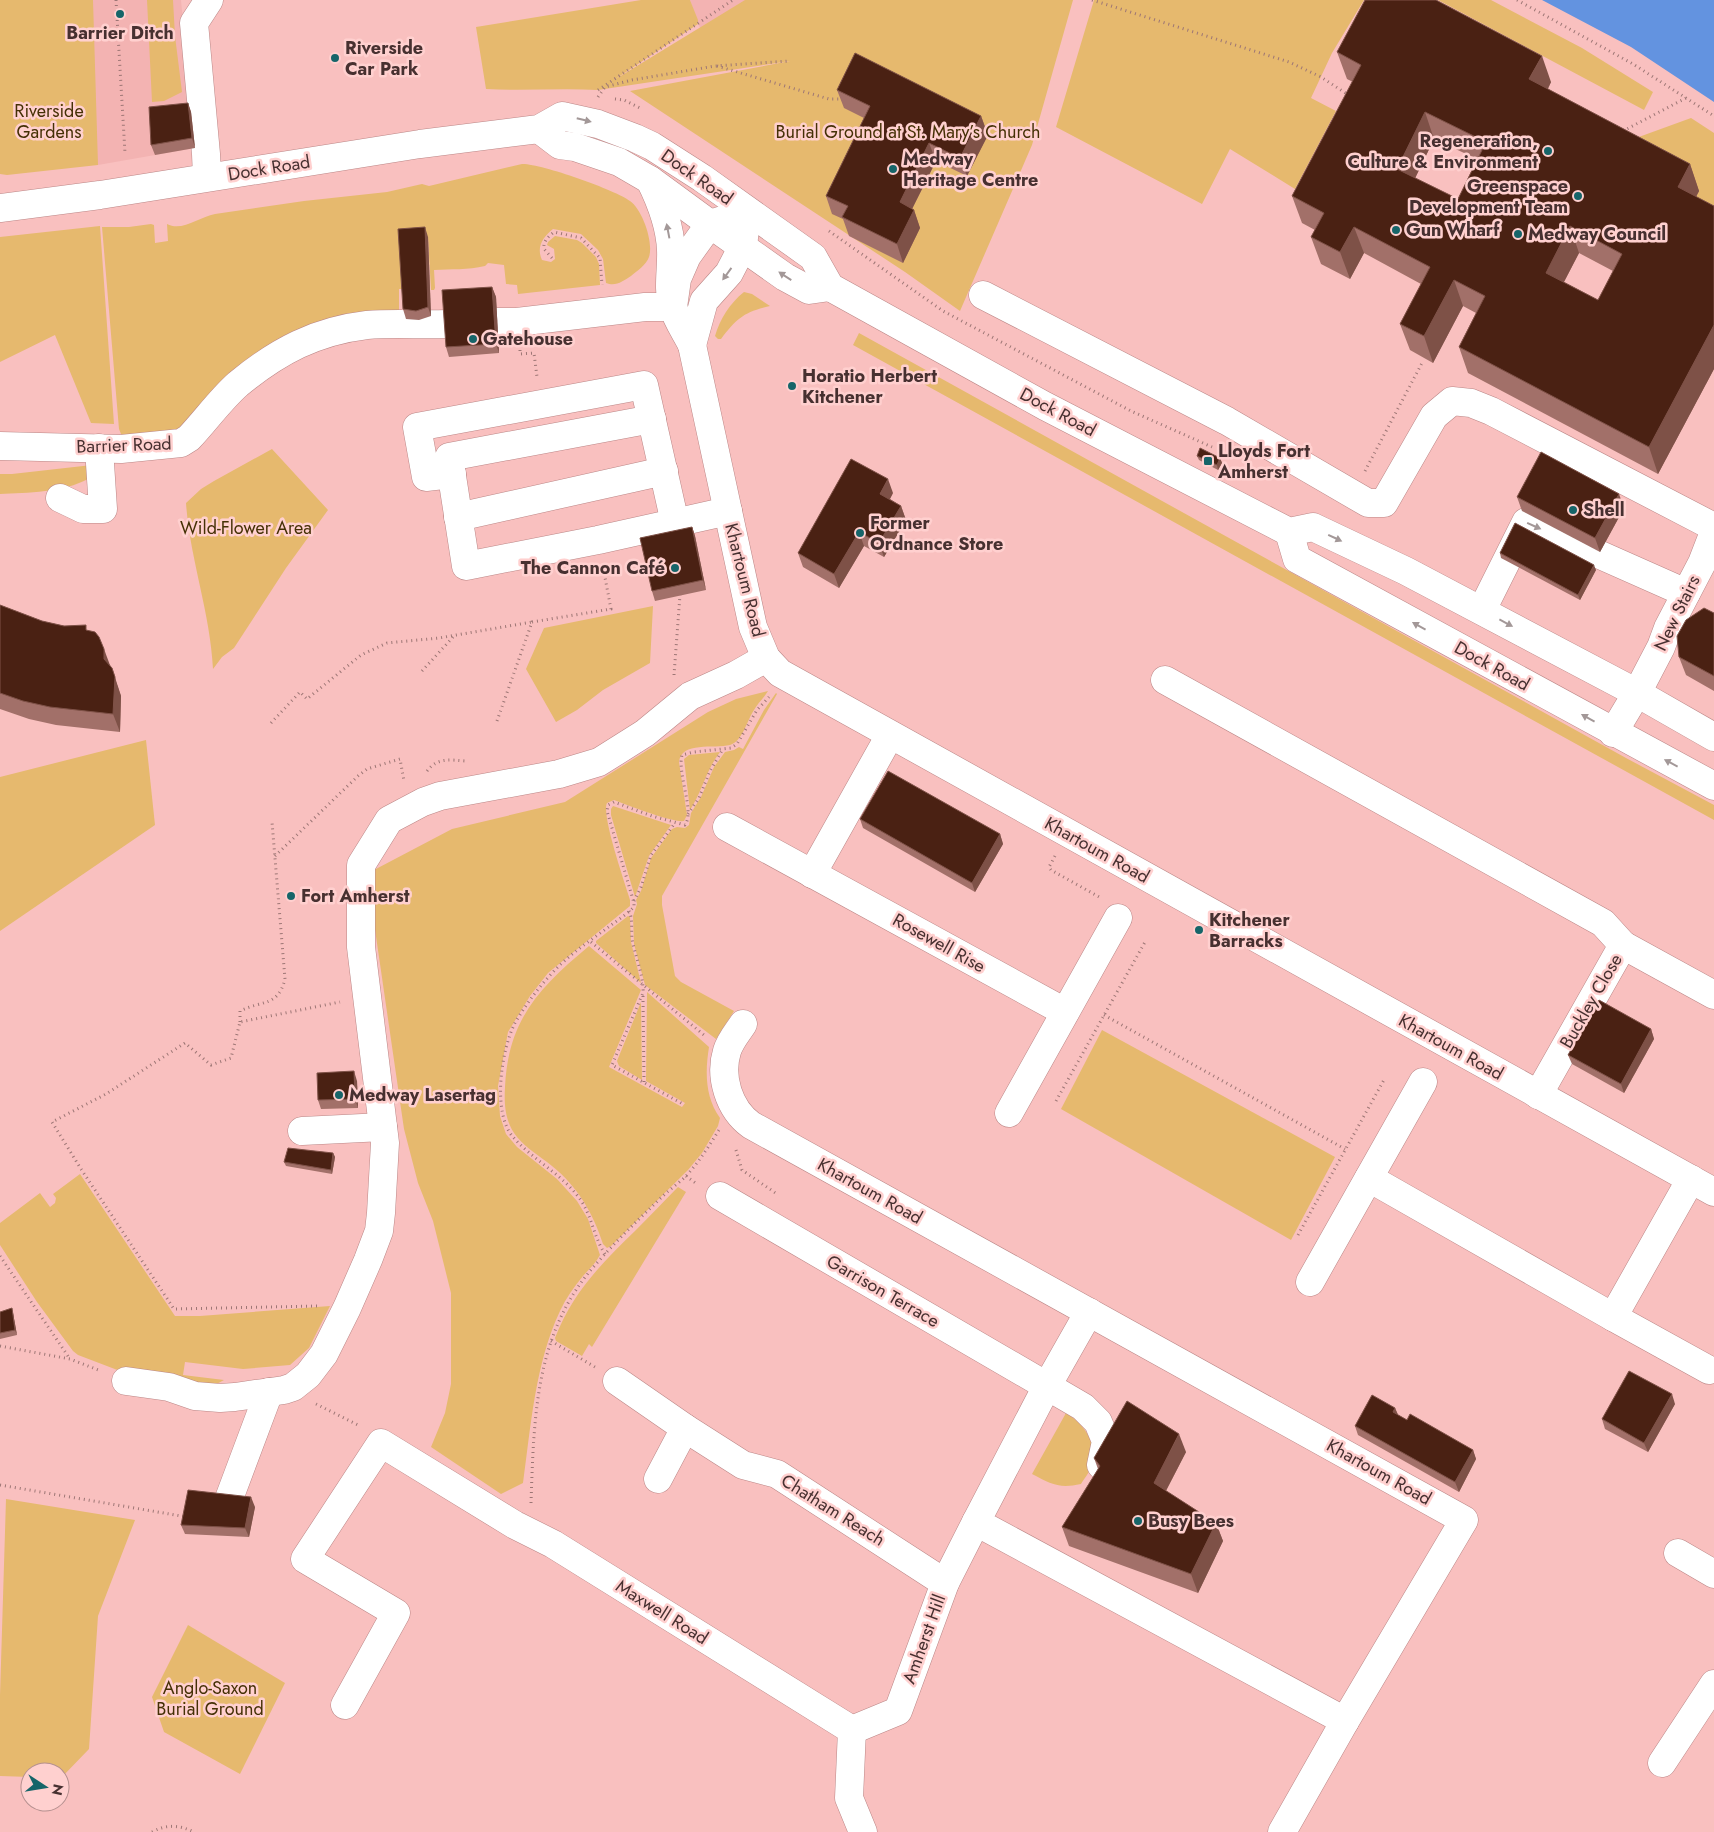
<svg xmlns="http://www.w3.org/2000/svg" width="1714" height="1832" viewBox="0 0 1714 1832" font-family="Jost,sans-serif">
	<rect width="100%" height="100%" fill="#f9c0bf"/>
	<g fill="#f3b3b2">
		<path d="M0,0H181L195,148L98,165Z"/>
		<path d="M690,0H748L700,28Z"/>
	</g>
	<g fill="#e6b96e">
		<path d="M0,0H93L98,165L7,175L0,174Z"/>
		<path d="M147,0H173L175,36L182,92L164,101L152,102Z"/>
		<path d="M641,0H690L698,20V24L614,80L745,0H1073L1032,145L960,311L905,272L630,91L790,61L598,90C561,88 523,91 486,89L476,27Z"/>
		<path d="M1094,0H1364L1332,53L1311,98L1336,111L1295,189L1230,149L1202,204L1056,127Z"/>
		<path d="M1438,0H1491L1582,48L1653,92L1644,110Z"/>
		<path d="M1691,118L1714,133V228L1614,146Z"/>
		<path d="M522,164C539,163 616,190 630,201C642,209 654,242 649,257C646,265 637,271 631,276C623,281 616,287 606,283L603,259L598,250L581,234L553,229C543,237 536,247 542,260L551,262L555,259L554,249L547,245L548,242L555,236L577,240L582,243L596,257L599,264L600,285L518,294L517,285L506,284L504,265L488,263L485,266C468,270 451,269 434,270L435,288L434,290H431L428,237L404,289H399V316L368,313L179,433L123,439L119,429L102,227H129L151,224L154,225L155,243L168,241L167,224C182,232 199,217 215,214L304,201L387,192L422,184L429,186Z"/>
		<path d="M100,226L114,424L91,423L55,335L0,362V237Z"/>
		<path d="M744,292L752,294L770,306C744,312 737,318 721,339H718L715,336C720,319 730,303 744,292Z"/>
		<path d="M859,333L1626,758L1714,805V820L853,345Z"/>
		<path d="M272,449L328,510L286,568L234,648L222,657L213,669C210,611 190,560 186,503L201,489L214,481Z"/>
		<path d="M92,465L88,479C64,492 27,493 0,494V474H12Z"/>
		<path d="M653,606L650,663L603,690L577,710L556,722L526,669L544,628Z"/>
		<path d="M768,691C764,698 758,703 754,710C747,720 743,741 730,745C714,749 681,741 679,762L687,815L684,821C673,823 627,805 614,800L607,803C601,815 625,883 630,900V906L548,973L530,996L508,1032L498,1086L500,1116L506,1134L517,1147L557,1179L577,1201L588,1219L600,1255C596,1263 589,1269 583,1276C574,1287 566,1298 560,1311C535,1364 531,1426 523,1483L501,1494L431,1447L445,1413L451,1384V1293L433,1221L418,1183L404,1129L371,902L374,870L452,829L565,802L708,712L736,699Z"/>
		<path d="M776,693L777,694L662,896V905L675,976L681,982L734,1011L716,1039L645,985L634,944L633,916L637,904L636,900L641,891L651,858L672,829L677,827L685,828L689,825L691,813L701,797L714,767L725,752L734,750L739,747L743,749L764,710Z"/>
		<path d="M146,740L155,825L0,931V777Z"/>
		<path d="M720,752C706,770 702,792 690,810L684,759L689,755Z"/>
		<path d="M613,806L671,825L649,856L635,897L611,815V809Z"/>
		<path d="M628,916L630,917L631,942L641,983L596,943V941Z"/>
		<path d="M589,946L641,990L609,1067L682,1107L685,1103L646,1081L647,992L709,1047C705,1072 705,1097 720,1118L718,1126L702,1153L688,1170L611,1246L607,1248L603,1244C593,1213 578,1187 552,1166C541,1157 526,1148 517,1137C505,1122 504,1105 505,1087C508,1019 540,987 589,946Z"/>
		<path d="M641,1002L642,1080L619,1066L617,1061Z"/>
		<path d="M1102,1030L1335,1157L1291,1240L1061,1109Z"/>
		<path d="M80,1174L175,1316H200L330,1306L309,1348L290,1365L243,1369L185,1362L183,1375L224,1380L211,1387L120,1371L78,1355L73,1351L37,1302L0,1245V1223L40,1193L50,1207L55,1203L56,1198L53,1194Z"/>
		<path d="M678,1187L686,1192L592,1347L589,1344L582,1356L556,1341L555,1338C573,1292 601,1264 635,1231C650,1216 664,1201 678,1187Z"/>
		<path d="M1066,1413C1084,1424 1099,1444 1091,1467C1089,1473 1084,1479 1081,1484C1059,1489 1051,1484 1032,1474Z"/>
		<path d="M6,1499L135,1520L98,1616L89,1749L61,1778L60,1772H30V1777L0,1776V1696Z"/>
		<path d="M188,1625L285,1683L240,1774L164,1732L152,1697Z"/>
	</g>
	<path fill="#6393e0" d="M1542,0H1714V102L1631,47Z"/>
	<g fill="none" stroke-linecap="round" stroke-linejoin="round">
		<defs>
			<g id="minor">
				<path d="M207,177L206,154L194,23L209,0"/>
				<path d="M650,180C660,200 670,226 671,250C672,268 667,289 673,307C677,320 686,333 692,345L753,627L766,658L780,673L1714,1192"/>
				<path d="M983,295L1227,421L1368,503H1384L1434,416L1452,401L1471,403L1491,411L1714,527"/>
				<path d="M497,322H517L645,307H673L677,279L687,256L710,224L747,212L743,246L729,273L704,301L692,345"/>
				<path d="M652,419L449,457L466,566L598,540L728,511"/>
				<path d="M0,446L121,449L181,443L189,438C206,420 220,400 238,384C278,351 316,331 367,325C393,323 421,325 447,324"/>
				<path d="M452,474L426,477L417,427L644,385L675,523"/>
				<path d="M60,498L83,509H103L99,448"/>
				<path d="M458,517L664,471"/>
				<path d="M1482,610L1526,522L1686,593"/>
				<path d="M1165,680L1603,923L1623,945"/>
				<path d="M1637,693L1661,647L1668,628L1702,563L1714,532"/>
				<path d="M727,827L1065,1012"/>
				<path d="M812,874L890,735"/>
				<path d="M743,1024C737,1033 730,1041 727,1051C719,1077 729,1109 751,1125L1464,1520L1345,1721L1282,1832"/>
				<path d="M1538,1095L1623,945L1714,995"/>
				<path d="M1009,1113L1118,918"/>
				<path d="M302,1131L383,1127"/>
				<path d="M1369,1178L1613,1317"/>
				<path d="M1691,1179L1613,1317L1709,1370"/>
				<path d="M720,1196L1083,1407L1098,1422L1106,1441L1101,1465"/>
				<path d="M1310,1282L1423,1082"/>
				<path d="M1089,1312L1047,1386L976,1522L1345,1721"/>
				<path d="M126,1381L169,1387L195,1396L220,1398L235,1397L284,1390L293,1387L308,1375L324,1354L347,1308L368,1260L379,1231L381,1213L385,1143L361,947V865L389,820L423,802L440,796L559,774L599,762L645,733L690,696L736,675L766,658"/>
				<path d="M617,1381L685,1428L743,1465L777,1474L945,1583"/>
				<path d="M658,1479L685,1428"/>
				<path d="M227,1504L269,1392"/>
				<path d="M1678,1553L1714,1574"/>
				<path d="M345,1705L396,1613L305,1559L381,1443L515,1525L553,1544L852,1730L849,1798L863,1832"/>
				<path d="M852,1730L898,1711L945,1583L976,1522"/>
				<path d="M1662,1763L1714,1684"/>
			</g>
			<g id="major">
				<path d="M539,129L560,145L575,147L619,162L650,180L710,224L785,277L809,290L830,287"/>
				<path d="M0,208L100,195L420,144L539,129L562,116L598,124L635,138L652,146L702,178L813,257L830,287L1045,406L1289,532L1313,527L1406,571L1637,693L1714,737"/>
				<path d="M1289,532L1297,559L1714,786"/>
				<path d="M1613,733L1637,693"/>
			</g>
		</defs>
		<use href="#minor" stroke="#bb8686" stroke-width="29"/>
		<use href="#major" stroke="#bb8686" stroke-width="29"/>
		<g stroke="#9d7675" stroke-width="3" stroke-dasharray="1 4" stroke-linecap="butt">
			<path d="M116,0L125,153"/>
			<path d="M1092,0L1289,62L1321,77L1350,96"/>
			<path d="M1517,0L1633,64L1714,116"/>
			<path d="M717,66L829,99H843"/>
			<path d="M598,90L733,0"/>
			<path d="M598,97L605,87L632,80L715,66L789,61"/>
			<path d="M615,99L624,100L642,109"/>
			<path d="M1623,131L1686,98"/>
			<path d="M829,231L943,311L1131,411L1212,447"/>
			<path d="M552,258L544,249C543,241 548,237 554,232L581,238L600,258L602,285"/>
			<path d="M520,350V354L534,353L537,377"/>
			<path d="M1365,471L1422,363"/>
			<path d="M422,671L454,636"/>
			<path d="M674,675L680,595"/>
			<path d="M497,721L532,622L611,609L603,567"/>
			<path d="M271,723L300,692L307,699L361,655L387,643L439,638L532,622"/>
			<path d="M427,771C438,757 450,760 466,761"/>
			<path d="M688,814L699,798L710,771L723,749"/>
			<path d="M275,856L358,776L367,769L400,759L404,781"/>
			<path d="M1055,856L1049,867L1051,870L1101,898"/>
			<path d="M634,901L641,887L651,855L675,823"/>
			<path d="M629,911C633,919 631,930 632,939C635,956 644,976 643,993L612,1065L683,1104"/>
			<path d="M591,942L704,1035"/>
			<path d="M643,996L644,1082"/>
			<path d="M1104,1015L1345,1149"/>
			<path d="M240,1022V1011C262,1000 278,1007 285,979L272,822"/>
			<path d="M1056,1101L1145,942"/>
			<path d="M736,1150L742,1170L777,1194"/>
			<path d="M686,1176L697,1184"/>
			<path d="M1298,1235L1385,1078"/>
			<path d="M605,1254C594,1238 592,1216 580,1199C562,1174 533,1160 513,1137C492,1113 501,1050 515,1023C526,1004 539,987 554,971C570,954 591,940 610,926C618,920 627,914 634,907V903L607,811L608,805L614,802L652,816L685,825C695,811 677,774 682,755L694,752L731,748L737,744L757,710L769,697"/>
			<path d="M0,1256L70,1359"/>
			<path d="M317,1306L174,1309L81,1169L52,1122L106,1094L185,1043L211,1065L231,1058L240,1022L340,1002"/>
			<path d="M551,1341L595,1367"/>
			<path d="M0,1346L70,1359L101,1371"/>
			<path d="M316,1404L360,1426"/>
			<path d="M0,1485L187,1517"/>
			<path d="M531,1503C534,1416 535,1332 596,1264C617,1240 640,1218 663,1196C670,1189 679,1183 686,1176C699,1162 709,1146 719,1130"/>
			<path d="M152,1832C166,1824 180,1825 194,1832"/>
		</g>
		<use href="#minor" stroke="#fff" stroke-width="28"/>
		<use href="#major" stroke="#fff" stroke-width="28"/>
	</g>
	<g fill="#a27069" fill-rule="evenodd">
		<path d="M1337,52L1551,82L1548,89L1690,164L1699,191L1696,197L1714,206V369L1658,474L1468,373L1459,347L1476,313L1463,306L1433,363L1410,350L1400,324L1421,284L1364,253L1350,279L1321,264L1311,237L1315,230L1302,223L1292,196L1353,82L1347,79ZM1434,139L1477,159L1458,199L1415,178ZM1579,253L1613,271L1598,300L1564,282Z"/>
		<path d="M837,90L981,116L988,135L967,176L936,161L912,209L914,210L920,228L903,263L849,236L843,219L832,214L826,196L864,118L844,108Z"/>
		<path d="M188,103L191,112L195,148L155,155L151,145Z"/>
		<path d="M428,237L431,316L419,320L406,319L403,309Z"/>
		<path d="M492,287L496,297L499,353L449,357L446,347Z"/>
		<path d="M1197,456L1220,458L1222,463L1218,470L1199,460Z"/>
		<path d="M893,493L890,499L901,506L906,520L884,557L864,546L839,588L803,567L798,553Z"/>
		<path d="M1517,497L1624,508L1600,552L1522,511Z"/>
		<path d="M692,527L695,536L706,590L655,601L652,591Z"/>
		<path d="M1500,553L1596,570L1580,600L1501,558Z"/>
		<path d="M0,605L42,621L88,631L111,667L121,696L120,732L56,725L29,719L0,709Z"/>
		<path d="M1714,613V691L1686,675L1679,657Z"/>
		<path d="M860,819L1000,834L1003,844L975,892L863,828Z"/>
		<path d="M1651,1029L1654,1039L1624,1093L1572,1064L1568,1055Z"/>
		<path d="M357,1081L358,1108L321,1109L318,1100Z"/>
		<path d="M333,1153L335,1157L332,1174L286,1166L284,1162Z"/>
		<path d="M0,1312L13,1313L17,1335L0,1339Z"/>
		<path d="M1675,1404L1648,1452L1605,1429L1602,1419Z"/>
		<path d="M1395,1408L1398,1415L1407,1420L1473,1450L1476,1459L1459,1492L1358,1435L1355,1426Z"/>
		<path d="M1186,1452L1166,1491L1216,1523L1223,1541L1198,1593L1069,1546L1062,1527L1098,1469L1094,1458Z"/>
		<path d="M255,1507L249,1537L185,1534L181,1525Z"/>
	</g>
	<g fill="#7e5147">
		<path d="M1542,56L1551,82L1539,106L1529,79Z"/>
		<path d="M188,103L191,112L195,148L192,138Z"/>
		<path d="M1425,112L1434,139L1407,195L1397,169Z"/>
		<path d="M981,116L988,135L967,176L960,158Z"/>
		<path d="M929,143L936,161L906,221L900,202Z"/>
		<path d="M1690,164L1699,191L1687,214L1678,187Z"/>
		<path d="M914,210L920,228L903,263L897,244Z"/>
		<path d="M1570,226L1579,253L1555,299L1546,273Z"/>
		<path d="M425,227L428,237L431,316L428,307Z"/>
		<path d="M1354,227L1364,253L1350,279L1340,252Z"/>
		<path d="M1454,280L1463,306L1433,363L1424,336Z"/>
		<path d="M492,287L496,297L499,353L496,344Z"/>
		<path d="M1714,325V369L1658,474L1649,447Z"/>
		<path d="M1220,458L1222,463L1218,470L1217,465Z"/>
		<path d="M888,479L893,493L885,508L880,494Z"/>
		<path d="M1619,494L1624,508L1600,552L1595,538Z"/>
		<path d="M901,506L906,520L884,557L879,543Z"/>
		<path d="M692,527L695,536L706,590L703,580Z"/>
		<path d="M859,532L864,546L839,588L834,574Z"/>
		<path d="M1594,565L1596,570L1580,600L1578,595Z"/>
		<path d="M104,649L111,668L104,659Z"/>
		<path d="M112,668L121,696L120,732L113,714Z"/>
		<path d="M1000,834L1003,844L975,892L972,883Z"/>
		<path d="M1651,1029L1654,1039L1624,1093L1621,1084Z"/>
		<path d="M354,1071L357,1081L358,1108L355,1099Z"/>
		<path d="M333,1153L335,1157L332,1174L331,1170Z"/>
		<path d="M12,1308L13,1313L17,1335L15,1330Z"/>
		<path d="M1672,1394L1675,1404L1648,1452L1644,1443Z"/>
		<path d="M1395,1408L1399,1417L1393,1412Z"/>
		<path d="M1179,1434L1186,1452L1160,1502L1154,1483Z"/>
		<path d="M1473,1450L1476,1459L1459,1492L1455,1482Z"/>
		<path d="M251,1497L255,1507L249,1537L245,1528Z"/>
		<path d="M1216,1523L1223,1541L1198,1593L1191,1574Z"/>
	</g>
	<g fill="#4a2113" stroke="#7e5147" fill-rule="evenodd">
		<path d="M1365,0H1436L1542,56L1529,79L1690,164L1678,187L1714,206V325L1649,447L1459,347L1485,296L1454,280L1424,336L1400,324L1430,267L1354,227L1340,252L1311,237L1324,213L1292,196L1361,65L1337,52ZM1425,112L1486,142L1458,199L1397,169ZM1570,226L1622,254L1598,300L1546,273Z"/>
		<path d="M855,53L981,116L960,158L929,143L900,202L914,210L897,244L842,217L848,206L826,196L870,106L837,90Z"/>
		<path d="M188,103L192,138L151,145L149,107Z"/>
		<path d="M425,227L428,307L416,311L403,309L398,229Z"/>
		<path d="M492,287L496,344L446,347L442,290Z"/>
		<path d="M1200,448L1220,458L1217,465L1197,456Z"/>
		<path d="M1541,452L1619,494L1595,538L1517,497Z"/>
		<path d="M851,459L888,479L880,494L901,506L879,543L859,532L834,574L798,553Z"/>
		<path d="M1515,523L1594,565L1578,595L1500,553Z"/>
		<path d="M692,527L703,580L652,591L640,538Z"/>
		<path d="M0,605L42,621L64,626L86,625V630L95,632L99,637L104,649V659L112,668L115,677L113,714L50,707L23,701L0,693Z"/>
		<path d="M1704,608L1714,613V676L1679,657L1677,636L1686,620Z"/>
		<path d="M888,771L1000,834L972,883L860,819Z"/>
		<path d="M1599,1000L1651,1029L1621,1084L1568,1055Z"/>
		<path d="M354,1071L355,1099L318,1100L317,1073Z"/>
		<path d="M288,1148L333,1153L331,1170L284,1162Z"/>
		<path d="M12,1308L15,1330L0,1333V1312Z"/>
		<path d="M1629,1371L1672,1394L1644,1443L1602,1419Z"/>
		<path d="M1372,1395L1395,1408L1393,1412L1407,1420L1410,1414L1473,1450L1455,1482L1355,1426Z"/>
		<path d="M1127,1401L1179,1434L1154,1483L1216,1523L1191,1574L1062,1527L1100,1466L1094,1458Z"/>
		<path d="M188,1490L251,1497L245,1528L181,1525Z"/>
	</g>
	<defs><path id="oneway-solid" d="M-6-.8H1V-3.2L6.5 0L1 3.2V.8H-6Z" transform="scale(1.25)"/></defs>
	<g fill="#a39898">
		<use href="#oneway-solid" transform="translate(584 120) rotate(14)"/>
		<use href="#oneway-solid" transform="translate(668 231) rotate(-101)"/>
		<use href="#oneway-solid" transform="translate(727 274) rotate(126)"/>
		<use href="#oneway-solid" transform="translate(785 276) rotate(-147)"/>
		<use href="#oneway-solid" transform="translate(1534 526) rotate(24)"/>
		<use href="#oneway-solid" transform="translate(1335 538) rotate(25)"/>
		<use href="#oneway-solid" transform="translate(1506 623) rotate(28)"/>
		<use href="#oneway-solid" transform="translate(1419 626) rotate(-151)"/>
		<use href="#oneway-solid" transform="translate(1588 718) rotate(-151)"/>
		<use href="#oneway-solid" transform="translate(1671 763) rotate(-152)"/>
	</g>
	<g fill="#166569" stroke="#ffd0cf" stroke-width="2">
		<circle cx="120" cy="14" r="5"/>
		<circle cx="335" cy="58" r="5"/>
		<circle cx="1548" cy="151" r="5"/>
		<circle cx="893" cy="169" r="5"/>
		<circle cx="1578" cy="196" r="5"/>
		<circle cx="1396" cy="230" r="5"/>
		<circle cx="1518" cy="234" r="5"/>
		<circle cx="473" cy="339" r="5"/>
		<circle cx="792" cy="386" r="5"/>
		<rect x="1203" y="456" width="10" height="10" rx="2.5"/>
		<circle cx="1573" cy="510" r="5"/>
		<circle cx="860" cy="533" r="5"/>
		<circle cx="675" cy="568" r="5"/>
		<circle cx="291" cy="896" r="5"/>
		<circle cx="1199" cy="930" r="5"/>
		<circle cx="339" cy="1095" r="5"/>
		<circle cx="1138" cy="1521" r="5"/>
	</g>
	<g text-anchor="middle" stroke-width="5" stroke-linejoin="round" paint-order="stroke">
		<g font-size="18" font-weight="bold" fill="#473030" stroke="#ffd0cf" text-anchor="start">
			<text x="120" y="39" text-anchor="middle">Barrier Ditch</text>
			<text x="345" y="54">Riverside<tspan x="345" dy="21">Car Park</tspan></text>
			<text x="1538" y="147" text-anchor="end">Regeneration,<tspan x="1538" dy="21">Culture &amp; Environment</tspan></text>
			<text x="903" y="165">Medway<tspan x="903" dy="21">Heritage Centre</tspan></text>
			<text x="1568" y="192" text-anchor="end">Greenspace<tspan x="1568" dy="21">Development Team</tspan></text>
			<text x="1406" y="236">Gun Wharf</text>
			<text x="1528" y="240">Medway Council</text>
			<text x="483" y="345">Gatehouse</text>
			<text x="802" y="382">Horatio Herbert<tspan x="802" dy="21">Kitchener</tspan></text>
			<text x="1218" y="457">Lloyds Fort<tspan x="1218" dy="21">Amherst</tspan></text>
			<text x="1583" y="516">Shell</text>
			<text x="870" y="529">Former<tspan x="870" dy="21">Ordnance Store</tspan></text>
			<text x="665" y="574" text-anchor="end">The Cannon Café</text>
			<text x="301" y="902">Fort Amherst</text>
			<text x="1209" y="926">Kitchener<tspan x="1209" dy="21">Barracks</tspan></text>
			<text x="349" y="1101">Medway Lasertag</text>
			<text x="1148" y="1527">Busy Bees</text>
		</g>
		<g font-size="18" fill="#453005" stroke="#ffd0cf">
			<text x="49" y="117">Riverside<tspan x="49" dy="21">Gardens</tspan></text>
			<text x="908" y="138">Burial Ground at St. Mary’s Church</text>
			<text x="246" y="534">Wild-Flower Area</text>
			<text x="210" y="1694">Anglo-Saxon<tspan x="210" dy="21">Burial Ground</tspan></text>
		</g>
		<g font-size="18" fill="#473030" stroke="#ffd0cf">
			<text transform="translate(269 168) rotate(-9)" y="6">Dock Road</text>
			<text transform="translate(697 177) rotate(35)" y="6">Dock Road</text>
			<text transform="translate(1058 412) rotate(28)" y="6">Dock Road</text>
			<text transform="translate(124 445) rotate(-2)" y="6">Barrier Road</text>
			<text transform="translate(745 580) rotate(76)" y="6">Khartoum Road</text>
			<text transform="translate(1677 613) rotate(-64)" y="6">New Stairs</text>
			<text transform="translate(1492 666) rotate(29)" y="6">Dock Road</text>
			<text transform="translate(1097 850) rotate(29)" y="6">Khartoum Road</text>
			<text transform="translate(939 943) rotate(29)" y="6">Rosewell Rise</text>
			<text transform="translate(1591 1001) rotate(-60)" y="6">Buckley Close</text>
			<text transform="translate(1451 1047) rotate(29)" y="6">Khartoum Road</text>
			<text transform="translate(870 1191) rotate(29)" y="6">Khartoum Road</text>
			<text transform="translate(883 1291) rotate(30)" y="6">Garrison Terrace</text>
			<text transform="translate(1379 1472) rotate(29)" y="6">Khartoum Road</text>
			<text transform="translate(833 1510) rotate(32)" y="6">Chatham Reach</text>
			<text transform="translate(662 1612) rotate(32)" y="6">Maxwell Road</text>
			<text transform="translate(924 1639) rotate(-70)" y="6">Amherst Hill</text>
		</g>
	</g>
	<g transform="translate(45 1787) rotate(102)"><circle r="24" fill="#ffd0cf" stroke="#b5908f"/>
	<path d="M0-4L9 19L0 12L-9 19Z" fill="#166569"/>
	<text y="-8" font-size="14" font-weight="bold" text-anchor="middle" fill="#473030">N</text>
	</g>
</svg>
